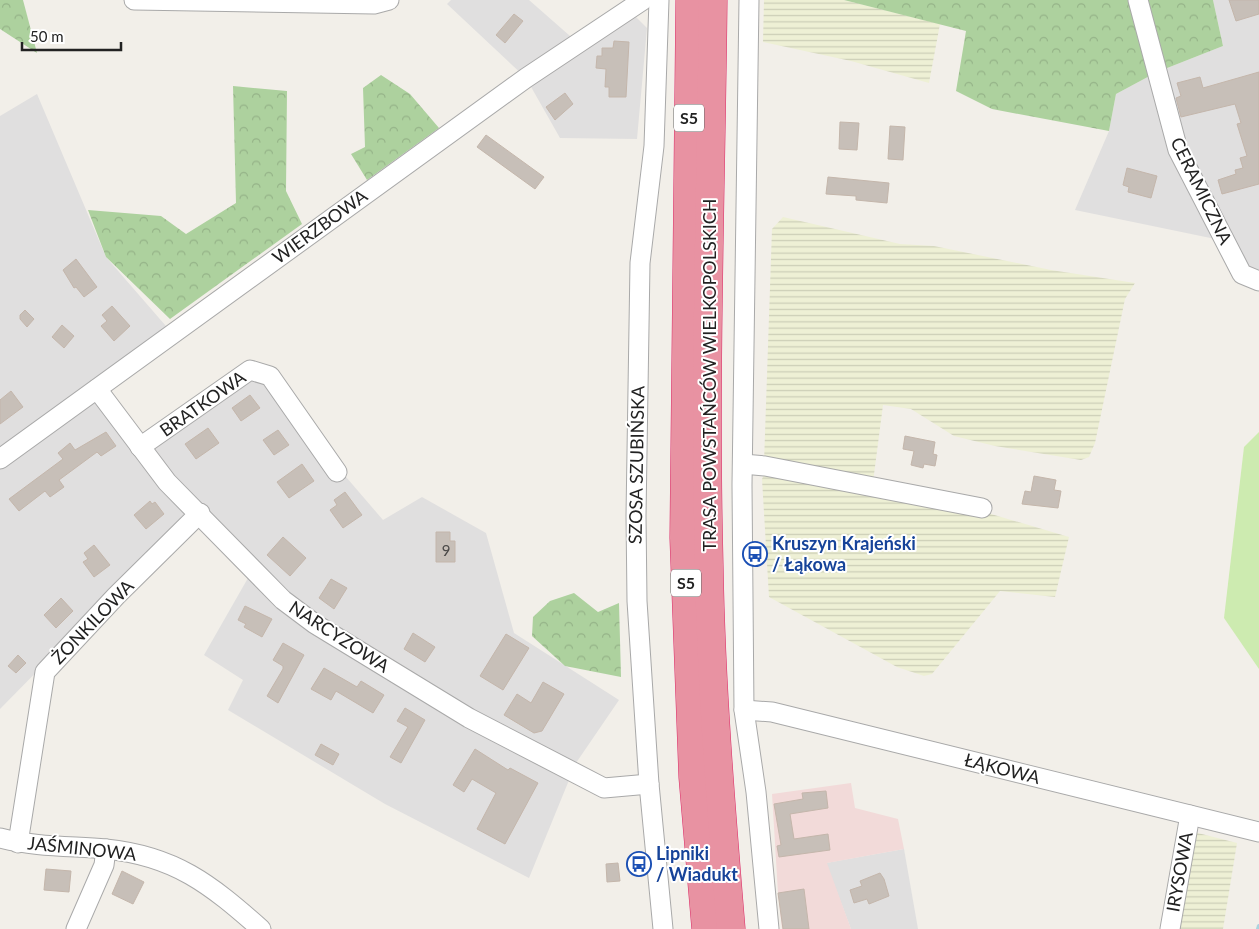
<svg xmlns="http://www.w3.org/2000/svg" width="1259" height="929" viewBox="0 0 1259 929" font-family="Lato,sans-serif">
	<defs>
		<pattern id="farmland-rules" width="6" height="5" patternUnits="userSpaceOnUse" patternTransform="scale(1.25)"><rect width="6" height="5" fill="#eef0d5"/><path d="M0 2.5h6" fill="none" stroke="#ccceb7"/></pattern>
		<pattern id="forest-crowns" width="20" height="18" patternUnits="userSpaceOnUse" patternTransform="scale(1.25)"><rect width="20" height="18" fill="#add19e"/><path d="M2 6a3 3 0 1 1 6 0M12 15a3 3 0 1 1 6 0" fill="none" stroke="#95b388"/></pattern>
	</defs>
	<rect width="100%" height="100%" fill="#f2efe9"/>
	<g fill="#e0dfdf">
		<path d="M451,0H529L578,43L634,15L647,28L637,139L560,138L526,78L447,4Z"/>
		<path d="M1213,0H1259V281L1225,241L1075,210L1109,131L1116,94L1157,72L1223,46Z"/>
		<path d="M37,94L106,257L172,333L97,389L140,447L250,370L261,378L383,520L422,497L486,533L514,633L619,700L576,763L529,878L385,804L228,710L243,680L204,655L248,578L188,518L0,709V116Z"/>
		<path d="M904,849L918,929H851L826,863Z"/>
	</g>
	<path fill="#f2dad9" d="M851,783L855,808L898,819L904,849L827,863L851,929H782L778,893L772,794Z"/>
	<g fill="url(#farmland-rules)">
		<path d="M764,0H844L940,24L929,83L851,61L763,42Z"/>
		<path d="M783,217L900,244L934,246L1051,270L1135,283L1125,299L1095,443L1089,457L1081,460L995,446L954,436L911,409L883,405L873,482L764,463L772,229Z"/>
		<path d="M765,473L991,514L1069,537L1055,597L1000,591L932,674L924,676L897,667L769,597L762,479Z"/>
		<path d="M1194,832L1237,843L1223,929H1179Z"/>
	</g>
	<path fill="#cdebb0" d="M1259,432V669L1224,618L1244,447Z"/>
	<g fill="url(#forest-crowns)">
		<path d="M0,0H23L37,53L0,29Z"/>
		<path d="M844,0H1213L1223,46L1157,72L1116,94L1109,131L992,109L956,91L966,31Z"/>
		<path d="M381,75L410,94L439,128L367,180L351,154L365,147L363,88Z"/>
		<path d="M233,86L287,91L286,191L302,224L170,319L106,257L88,210L161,216L186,234L236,203Z"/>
		<path d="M574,593L598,612L619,603L621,677L565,666L532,636L533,617L550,601Z"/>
	</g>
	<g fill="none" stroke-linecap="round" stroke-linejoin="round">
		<path stroke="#aad3df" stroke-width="4" d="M1258,929L1259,926"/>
	</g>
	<g fill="#c7bfb8" stroke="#c4b6ab">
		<path d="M1229,0H1259V14L1236,21Z"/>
		<path d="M514,14L523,21L505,43L496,35Z"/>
		<path d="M614,41L629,42L626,97H609V87H605L606,69L596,68L597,56H602V48H613Z"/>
		<path d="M1259,72V184L1222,194L1218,180L1236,174L1235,170L1243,168L1240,158L1247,156L1237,124L1241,123L1235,104L1181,117L1176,98L1181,96L1177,83L1200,77L1203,88Z"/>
		<path d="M565,93L573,104L555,120L546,107Z"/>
		<path d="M840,122L859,123L857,150L839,149Z"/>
		<path d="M890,126L905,127L903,160L888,159Z"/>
		<path d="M486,135L544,177L535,189L477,147Z"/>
		<path d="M1127,168L1157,176L1151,198L1128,192L1129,187L1123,185Z"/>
		<path d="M828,177L889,183L887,203L856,200V196L826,194Z"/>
		<path d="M76,259L97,287L84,297L76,287L74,288L63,270Z"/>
		<path d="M112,306L130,326L114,341L101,326L107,321L102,315Z"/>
		<path d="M25,310L34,319L27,327L20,319V315Z"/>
		<path d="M62,325L74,336L64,348L52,337Z"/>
		<path d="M11,391L23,407L0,424V400Z"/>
		<path d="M250,395L260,408L241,421L232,408Z"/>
		<path d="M208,428L219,443L196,459L185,444Z"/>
		<path d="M278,430L289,445L274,455L263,440Z"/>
		<path d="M106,432L116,446L101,456L97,452L59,480L64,487L50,497L45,491L19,511L9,499L63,459L58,453L70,443L75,450Z"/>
		<path d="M905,436L935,442L933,454L937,455L935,466L924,464L923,468L911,465L914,451L903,449Z"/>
		<path d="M302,464L314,481L289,498L277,482Z"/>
		<path d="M1034,476L1056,480L1054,490L1061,491L1058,508L1022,504L1025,491L1031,492Z"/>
		<path d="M345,492L362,515L343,528L330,510L337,505L334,500Z"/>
		<path d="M150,501L152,504L155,502L164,514L146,529L134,515Z"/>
		<path d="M436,532H450V541H455V562H436Z"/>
		<path d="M283,537L306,558L290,576L267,555Z"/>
		<path d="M94,545L110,565L94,577L83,562L88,559L84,553Z"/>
		<path d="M331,579L347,588L334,609L319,598Z"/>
		<path d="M61,598L73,611L56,628L44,615Z"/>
		<path d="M245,606L272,619L262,637L244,627L246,624L238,620Z"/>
		<path d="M413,633L435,647L425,662L404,649Z"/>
		<path d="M506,634L529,648L503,690L480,676Z"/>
		<path d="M283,643L304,655L278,703L267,696L283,669V666L273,660Z"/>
		<path d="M18,655L26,663L16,673L8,666Z"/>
		<path d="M324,668L357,687L361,681L384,695L373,713L336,691L331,700L311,689Z"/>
		<path d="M543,682L564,694L542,731L534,733L504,715L517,694L531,703Z"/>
		<path d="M405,708L425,720L401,763L390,757L408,727L397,721Z"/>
		<path d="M321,744L339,754L333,765L315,755Z"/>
		<path d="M475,749L508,770L510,768L538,783L505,844L477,829L496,793L472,779L464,792L453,785Z"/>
		<path d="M826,791L828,808L790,814L794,839L828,834L830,850L779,857L777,846L781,845L774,804L803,799L802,793Z"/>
		<path d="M618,863L620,881L607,882L606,864Z"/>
		<path d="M46,869L71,871L69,892L44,890Z"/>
		<path d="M122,871L144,882L133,904L112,894Z"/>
		<path d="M880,873L884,879L889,896L869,904L867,899L854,903L850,890L862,886L860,881Z"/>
		<path d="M804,889L809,929H783L778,893Z"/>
	</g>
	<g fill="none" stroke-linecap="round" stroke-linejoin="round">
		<defs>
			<g id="minor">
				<path d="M134,0L374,4L389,0"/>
				<path d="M659,0L654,146L640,263L636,516L637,601L649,784L663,929"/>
				<path d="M749,0L742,485L744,710L756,792L769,929"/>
				<path d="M1138,0L1178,150L1242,274L1259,281"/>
				<path d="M97,389L167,482L283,600L315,624L469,718L604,788L649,784"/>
				<path d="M140,447L250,370L270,376L337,472"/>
				<path d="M0,459L526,78L643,0"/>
				<path d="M743,464L765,466L982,508"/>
				<path d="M744,710L772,712L1259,832"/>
				<path d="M0,838C35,847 70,846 106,849C175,856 210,884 261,929"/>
				<path d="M18,843L45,672L116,596L200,513"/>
				<path d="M76,929L104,865L106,849"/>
				<path d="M1170,929L1190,815"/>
			</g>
			<g id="highway">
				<path d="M690,0L684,538L693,777L706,929"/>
				<path d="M713,0C711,188 704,377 709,565C711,687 721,808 731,929"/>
			</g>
		</defs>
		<use href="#minor" stroke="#a9a9a9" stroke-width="21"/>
		<use href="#highway" stroke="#dc2a67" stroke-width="29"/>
		<use href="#minor" stroke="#fff" stroke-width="19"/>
		<use href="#highway" stroke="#e892a2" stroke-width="28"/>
	</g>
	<defs>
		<symbol id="bus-ring" viewBox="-11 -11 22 22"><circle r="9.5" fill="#fff" stroke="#1a4fb4" stroke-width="1.5"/><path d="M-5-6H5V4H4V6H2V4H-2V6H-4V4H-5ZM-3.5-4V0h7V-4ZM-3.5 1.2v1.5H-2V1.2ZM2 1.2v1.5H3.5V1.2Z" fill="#1a4fb4"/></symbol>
	</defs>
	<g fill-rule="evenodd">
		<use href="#bus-ring" x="741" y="540" width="28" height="28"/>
		<use href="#bus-ring" x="625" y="850" width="28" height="28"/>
	</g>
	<g text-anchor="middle" stroke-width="4" stroke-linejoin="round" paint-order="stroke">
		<g font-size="15" fill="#4b4948">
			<text x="446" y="556">9</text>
		</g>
		<g fill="#fff" stroke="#646464" stroke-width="1">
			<rect x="674" y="104.5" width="30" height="27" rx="4"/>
			<rect x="671" y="569.5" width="30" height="27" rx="4"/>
		</g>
		<g font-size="16" font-weight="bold" fill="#222">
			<text x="689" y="124">S5</text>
			<text x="686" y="589">S5</text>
		</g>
		<g font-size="18" fill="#222" stroke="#fff">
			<text transform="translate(1201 191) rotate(64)" y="6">CERAMICZNA</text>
			<text transform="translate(320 227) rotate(-36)" y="6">WIERZBOWA</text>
			<text transform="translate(710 375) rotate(-90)" y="6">TRASA POWSTAŃCÓW WIELKOPOLSKICH</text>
			<text transform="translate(203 404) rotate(-35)" y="6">BRATKOWA</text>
			<text transform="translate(637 465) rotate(-89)" y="6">SZOSA SZUBIŃSKA</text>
			<text transform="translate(93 622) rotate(-46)" y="6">ŻONKILOWA</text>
			<text transform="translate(339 637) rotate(33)" y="6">NARCYZOWA</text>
			<text transform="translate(1002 769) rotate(14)" y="6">ŁĄKOWA</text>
			<text transform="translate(82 849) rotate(6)" y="6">JAŚMINOWA</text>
			<text transform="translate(1180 872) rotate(-80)" y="6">IRYSOWA</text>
		</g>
		<g font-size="18" font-weight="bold" fill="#164399" stroke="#fff" text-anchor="start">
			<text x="772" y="550">Kruszyn Krajeński<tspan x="772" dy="21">/ Łąkowa</tspan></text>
			<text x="656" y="860">Lipniki<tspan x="656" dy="21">/ Wiadukt</tspan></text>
		</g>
	</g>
	<path d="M22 42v8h99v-8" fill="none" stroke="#222222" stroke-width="2.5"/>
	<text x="30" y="42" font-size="15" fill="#222222" stroke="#ffffff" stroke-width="4" paint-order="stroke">50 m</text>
</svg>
